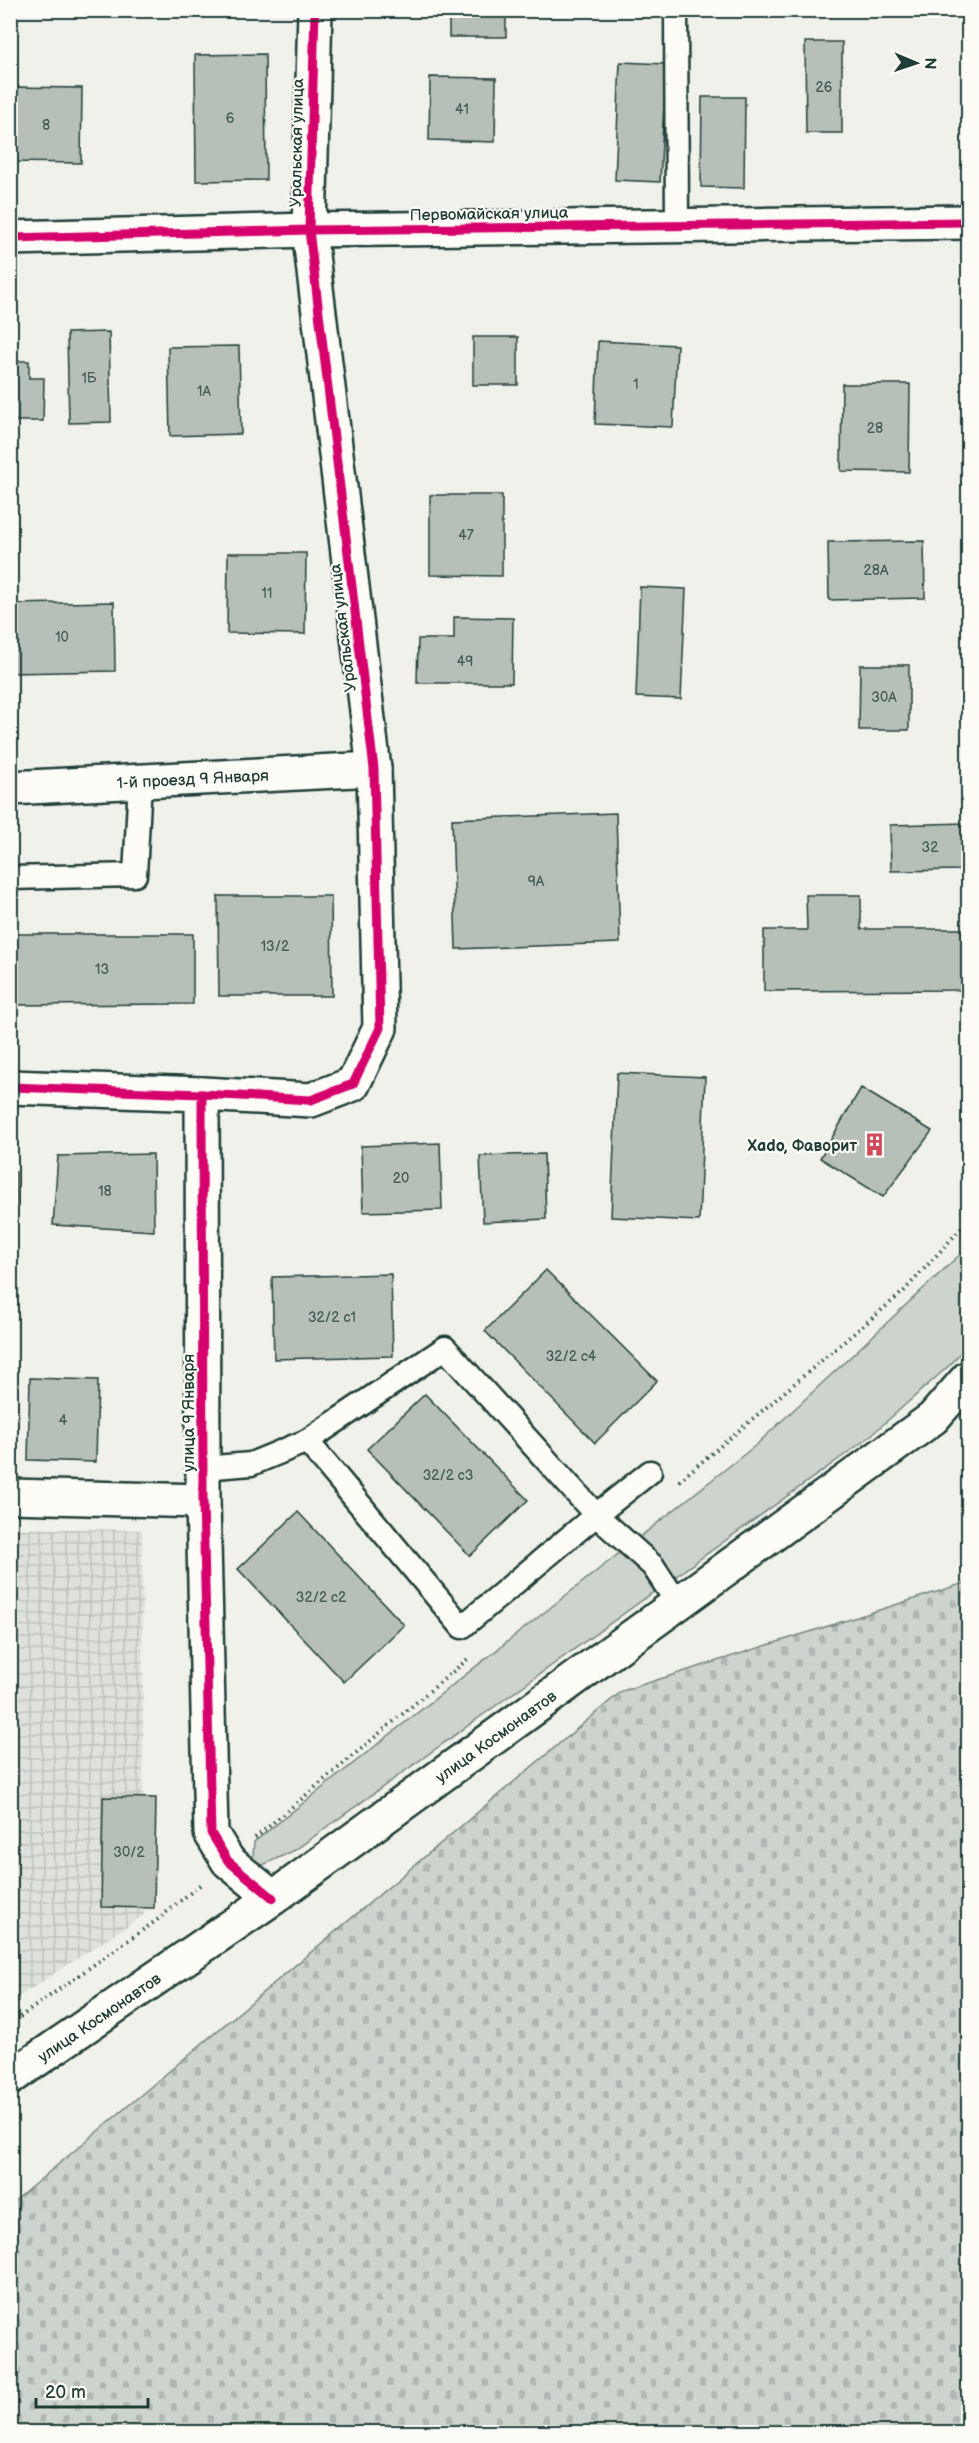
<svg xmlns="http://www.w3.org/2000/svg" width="979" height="2443" viewBox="0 0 979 2443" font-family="'Balsamiq Sans',sans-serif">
	<defs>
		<pattern id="industrial-grid" width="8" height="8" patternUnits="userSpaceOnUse" patternTransform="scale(1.5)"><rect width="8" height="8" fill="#dfe2dc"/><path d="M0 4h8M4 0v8" fill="none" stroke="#bfc3bd"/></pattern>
		<pattern id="cemetery-stones" width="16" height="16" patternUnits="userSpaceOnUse" patternTransform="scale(1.5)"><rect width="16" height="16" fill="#cdd3cd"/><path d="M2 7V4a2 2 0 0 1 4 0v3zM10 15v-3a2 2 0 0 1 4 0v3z" fill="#b0b6b1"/></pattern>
	</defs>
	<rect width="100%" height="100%" fill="#f0f1eb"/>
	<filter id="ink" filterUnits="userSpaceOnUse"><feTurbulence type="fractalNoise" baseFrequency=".0167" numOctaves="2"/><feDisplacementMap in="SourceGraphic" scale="12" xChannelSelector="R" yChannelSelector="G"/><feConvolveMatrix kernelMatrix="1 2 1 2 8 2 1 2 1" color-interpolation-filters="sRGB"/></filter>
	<g filter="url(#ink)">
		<path fill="url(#industrial-grid)" d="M11,1528L142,1530L144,1915L11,2002Z"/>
		<path fill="#cdd3cd" stroke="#768880" stroke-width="1.5" d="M968,1247V1343L952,1363L868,1438L295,1850L252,1870L254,1842L756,1445Z"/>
		<path fill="url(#cemetery-stones)" stroke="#768880" stroke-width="1.5" d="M968,1582V2432H11V2204L622,1691Z"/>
		<g fill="#b6bfb8" stroke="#1f3d34" stroke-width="1.5">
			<rect x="449" y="10" width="57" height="27"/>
			<path d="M805,42H842V133H806Z"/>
			<path d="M265,54L266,180L196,181L195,55Z"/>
			<path d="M620,62L666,64L660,182L615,180Z"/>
			<path d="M430,77L496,78L495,142L429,140Z"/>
			<path d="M10,87L82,88L81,163L10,162Z"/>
			<path d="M702,97H745L744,188L701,187Z"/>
			<path d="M109,332L111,422L69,423L67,333Z"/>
			<rect x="473" y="337" width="45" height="48"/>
			<path d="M598,341L677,345L673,427L595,424Z"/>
			<path d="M239,346L241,434L170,436L168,347Z"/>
			<path d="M10,361H29V378H44L43,421H10Z"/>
			<path d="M842,384H910L909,472L841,471Z"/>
			<path d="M430,495H502V576L430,575Z"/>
			<path d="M924,541L925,598L829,600L828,542Z"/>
			<path d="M228,553H306L305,634L227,633Z"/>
			<path d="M640,587L686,589L681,699L636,697Z"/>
			<path d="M114,602L115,671L10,673V604Z"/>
			<path d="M454,617L513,618L512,683H417L418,639H454Z"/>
			<path d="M860,665H909V730H859Z"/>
			<path d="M616,813L620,943L456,949L452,819Z"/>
			<path d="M968,823V870L891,871L890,825Z"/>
			<path d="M806,895H861V929H968V990L764,991V930H807Z"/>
			<path d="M218,896H331L332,996H219Z"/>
			<path d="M10,934H193V1004L10,1005Z"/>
			<path d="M617,1073L705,1077L699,1221L611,1217Z"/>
			<path d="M861,1088L932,1131L883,1197L820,1158Z"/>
			<path d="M440,1143L442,1210L363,1212L361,1146Z"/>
			<path d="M153,1154L154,1231L53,1225L58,1156Z"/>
			<path d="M544,1154L546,1219L483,1222L480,1156Z"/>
			<rect x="10" y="1172" width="6" height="79"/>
			<path d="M546,1270L657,1381L595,1443L485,1331Z"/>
			<path d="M391,1274L393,1356L274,1359L272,1277Z"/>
			<path d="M30,1378L98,1380L96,1462L28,1460Z"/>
			<path d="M425,1394L528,1500L470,1556L367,1449Z"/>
			<path d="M298,1512L404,1625L344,1682L238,1569Z"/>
			<path d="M103,1797L156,1798L154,1908L101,1907Z"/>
		</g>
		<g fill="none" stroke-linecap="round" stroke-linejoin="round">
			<defs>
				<g id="service">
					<path d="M676,10L677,226"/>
					<path d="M10,878L135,875L140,781"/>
					<path d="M307,1441L445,1348L596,1515L650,1472"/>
					<path d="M203,1468L251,1464L307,1441L462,1627L596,1515L653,1566L678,1604"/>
				</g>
				<g id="minor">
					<path d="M10,238L309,230L968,222"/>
					<path id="s1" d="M10,788L374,769"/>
					<path d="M10,1087L202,1094L203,1501L211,1833L228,1861L273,1898"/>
					<path d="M202,1094L311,1100L353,1084L380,1028L374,769L309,230L315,10"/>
					<path d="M10,1496L203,1501"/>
				</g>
				<g id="secondary">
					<path id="s2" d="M10,2078L273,1898L933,1418L968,1378"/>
				</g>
			</defs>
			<use href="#service" stroke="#1f3d34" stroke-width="27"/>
			<use href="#minor" stroke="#1f3d34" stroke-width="38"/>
			<use href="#secondary" stroke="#1f3d34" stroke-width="38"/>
			<g stroke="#1f3d34" stroke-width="4" stroke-dasharray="1.5 4.5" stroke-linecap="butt">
				<path d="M679,1481L903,1292L968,1221"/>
				<path d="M255,1838L469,1658"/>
				<path d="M10,2024L157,1920L201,1884"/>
			</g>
			<use href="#service" stroke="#fdfcf7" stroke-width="22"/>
			<use href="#minor" stroke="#fdfcf7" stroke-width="33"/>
			<use href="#secondary" stroke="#fdfcf7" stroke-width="33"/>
			<defs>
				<g id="cycleway">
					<path d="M10,238L309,230L968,222"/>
					<path d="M10,1087L202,1094L203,1501L211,1833L228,1861L273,1898"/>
					<path d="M202,1094L311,1100L353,1084L380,1028L374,769L309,230L315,10"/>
				</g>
			</defs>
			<use href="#cycleway" stroke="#fdfcf7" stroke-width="13"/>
			<use href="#cycleway" stroke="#d6006c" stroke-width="9"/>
		</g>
	</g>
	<defs>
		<symbol id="building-bare" viewBox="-9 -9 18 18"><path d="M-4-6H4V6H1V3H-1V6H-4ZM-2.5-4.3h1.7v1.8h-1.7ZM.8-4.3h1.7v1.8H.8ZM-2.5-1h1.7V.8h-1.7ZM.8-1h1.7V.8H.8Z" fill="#d1495b" stroke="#fdfcf7" stroke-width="2.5" paint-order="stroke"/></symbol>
	</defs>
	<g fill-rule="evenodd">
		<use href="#building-bare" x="858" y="1128" width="33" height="33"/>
	</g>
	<g text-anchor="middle" stroke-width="4.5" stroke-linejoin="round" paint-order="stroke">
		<g font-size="14" fill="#455e55">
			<text x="824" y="92">26</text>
			<text x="462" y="114">41</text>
			<text x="230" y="123">6</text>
			<text x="46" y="130">8</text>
			<text x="89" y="383">1Б</text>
			<text x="636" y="389">1</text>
			<text x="204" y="396">1А</text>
			<text x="875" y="433">28</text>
			<text x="466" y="540">47</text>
			<text x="876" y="575">28А</text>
			<text x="267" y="598">11</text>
			<text x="62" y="642">10</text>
			<text x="465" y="666">49</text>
			<text x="884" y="702">30А</text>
			<text x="930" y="852">32</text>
			<text x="536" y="886">9А</text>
			<text x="275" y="951">13/2</text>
			<text x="102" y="974">13</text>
			<text x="401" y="1183">20</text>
			<text x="105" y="1196">18</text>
			<text x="332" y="1322">32/2 c1</text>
			<text x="571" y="1361">32/2 с4</text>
			<text x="63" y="1425">4</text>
			<text x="448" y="1480">32/2 с3</text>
			<text x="321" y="1602">32/2 с2</text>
			<text x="129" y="1857">30/2</text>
		</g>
		<g font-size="16" fill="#1f3d34" stroke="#fdfcf7">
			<text transform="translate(296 143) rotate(-89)" y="6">Уральская улица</text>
			<text transform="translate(489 213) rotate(-1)" y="6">Первомайская улица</text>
			<text transform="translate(342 628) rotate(-97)" y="6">Уральская улица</text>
			<text dy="6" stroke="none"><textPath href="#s1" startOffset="183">1-й проезд 9 Января</textPath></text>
			<text transform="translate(188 1413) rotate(-90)" y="6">улица 9 Января</text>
			<text dy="6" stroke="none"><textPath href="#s2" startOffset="594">улица Космонавтов</textPath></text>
			<text dy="6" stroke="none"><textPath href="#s2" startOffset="108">улица Космонавтов</textPath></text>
		</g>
		<g font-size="16" font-weight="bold" fill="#1f3d34" stroke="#fdfcf7" text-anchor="end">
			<text x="857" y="1151">Xado, Фаворит</text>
		</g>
	</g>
	<rect width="979" height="2443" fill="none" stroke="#fdfcf7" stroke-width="36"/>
	<rect x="18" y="18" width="943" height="2407" fill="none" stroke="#1f3d34" stroke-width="2" filter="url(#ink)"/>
	<g transform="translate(916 63) rotate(92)" stroke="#fdfcf7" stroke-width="4.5" paint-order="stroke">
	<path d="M0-4.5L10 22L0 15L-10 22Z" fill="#1f3d34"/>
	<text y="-9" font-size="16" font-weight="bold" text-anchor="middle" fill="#1f3d34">N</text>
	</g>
	<path d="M36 2398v9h112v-9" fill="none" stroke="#1f3d34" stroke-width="3"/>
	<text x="45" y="2398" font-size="18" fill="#1f3d34" stroke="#fdfcf7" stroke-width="4.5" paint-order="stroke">20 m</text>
</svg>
